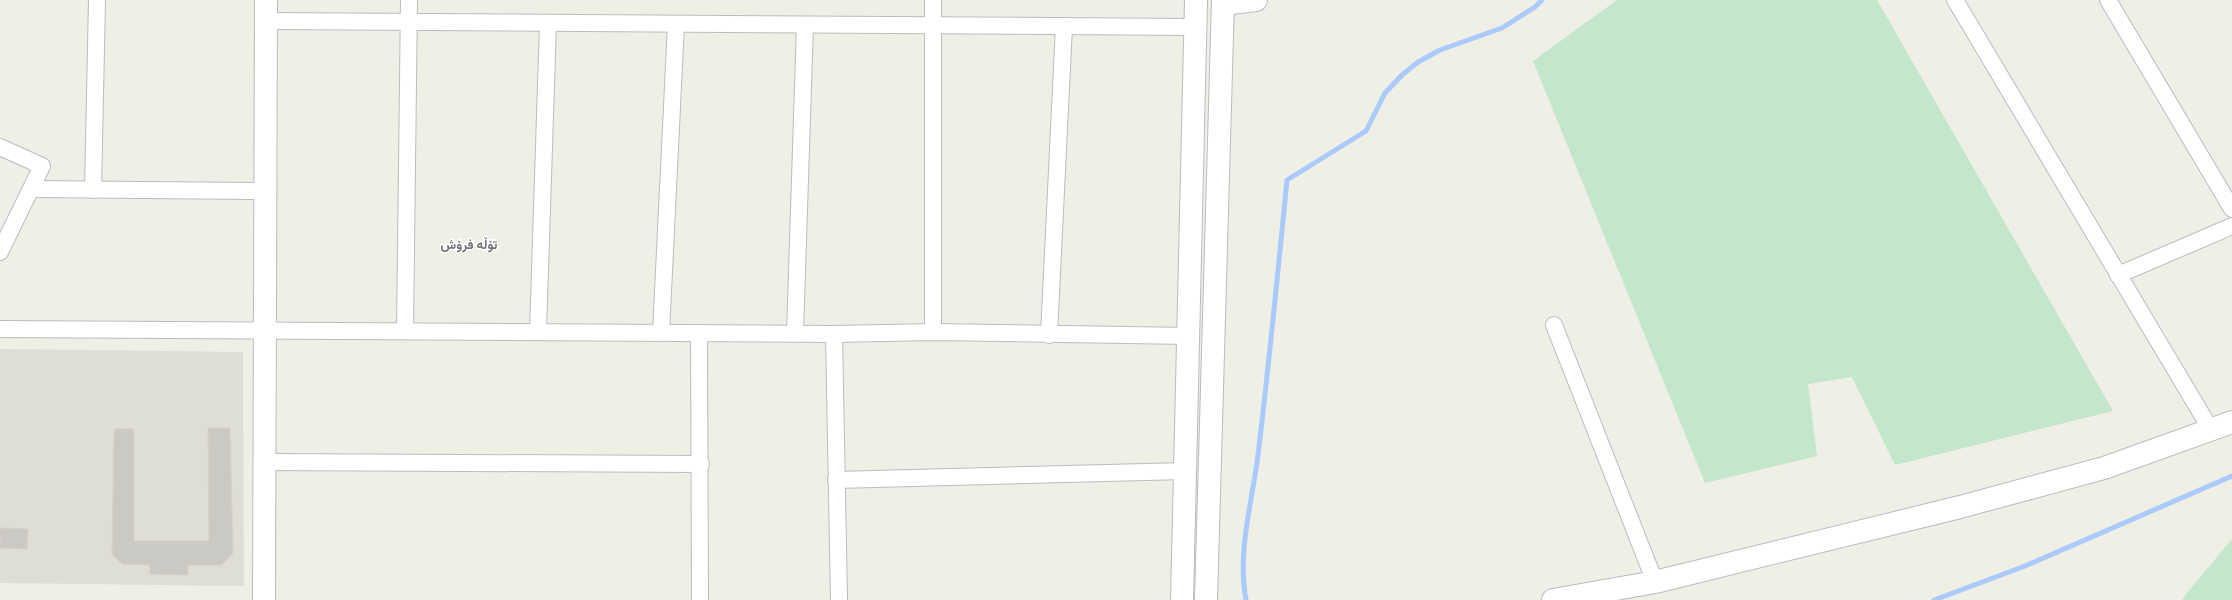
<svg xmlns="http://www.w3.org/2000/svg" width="2232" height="600" viewBox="0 0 2232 600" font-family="Figtree,Vazirmatn,sans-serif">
	<rect width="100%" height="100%" fill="#efefe6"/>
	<path fill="#dfded4" d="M0,349L243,352L244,586L0,583Z"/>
	<g fill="#c4e6ca">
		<path d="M1617,0H1877L2113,411L1895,465L1852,377L1808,384L1817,456L1705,483L1533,61Z"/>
		<path d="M2232,539V600H2182L2187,593Z"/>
	</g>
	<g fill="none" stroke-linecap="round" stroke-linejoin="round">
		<g stroke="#aacafb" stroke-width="5">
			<path d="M1246,600C1237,552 1252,503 1258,455C1269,364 1278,272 1287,180L1366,131L1385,93L1402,75L1418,62L1440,50L1502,28L1535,7L1542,0"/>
			<path d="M1934,600L2025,566L2232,476"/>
		</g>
	</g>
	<g fill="#cbc9c4" stroke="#d4d2c5">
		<path d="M208,428H230L233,553L222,565H188V575L150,574V565L122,564L112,554L114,429H134V541H209Z"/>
		<path d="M0,528L28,529L27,549L0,548Z"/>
	</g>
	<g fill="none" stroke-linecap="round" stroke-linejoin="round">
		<defs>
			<g id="street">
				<path d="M933,0V332"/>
				<path d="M1955,0L2211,430"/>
				<path d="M2108,0L2232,209"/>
				<path d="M266,21L1196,27"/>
				<path d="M0,147L42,166L0,252"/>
				<path d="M31,189L265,191"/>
				<path d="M93,190L97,0"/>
				<path d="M2118,275L2232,226"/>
				<path d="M1554,325L1655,582"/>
				<path d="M0,329L834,334L933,332L1190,336"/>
				<path d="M405,331L409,0"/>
				<path d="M538,332L548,23"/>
				<path d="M661,333L676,24"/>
				<path d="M699,333L700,600"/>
				<path d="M795,333L805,25"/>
				<path d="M834,334L839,600"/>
				<path d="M1049,335L1064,26"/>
				<path d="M264,462L701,464"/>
				<path d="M836,480L1186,471"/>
			</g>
			<g id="secondary">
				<path d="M1223,4L1256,0"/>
				<path d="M264,600L266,0"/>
				<path d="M1182,600L1196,0"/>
				<path d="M1206,600L1223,0"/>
				<path d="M1553,600L1655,582L1960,507L2104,468L2232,422"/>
			</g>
		</defs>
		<use href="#street" stroke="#bbbcc1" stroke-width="18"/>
		<use href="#secondary" stroke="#babbc1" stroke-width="24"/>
		<use href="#street" stroke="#fff" stroke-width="16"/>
		<use href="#secondary" stroke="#fff" stroke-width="22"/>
	</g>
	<g text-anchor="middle" stroke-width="3" stroke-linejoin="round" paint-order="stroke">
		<g font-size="13" font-weight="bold" fill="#6f7278" stroke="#fff">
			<text x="469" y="249">تۆڵە فرۆش</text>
		</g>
	</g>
</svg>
